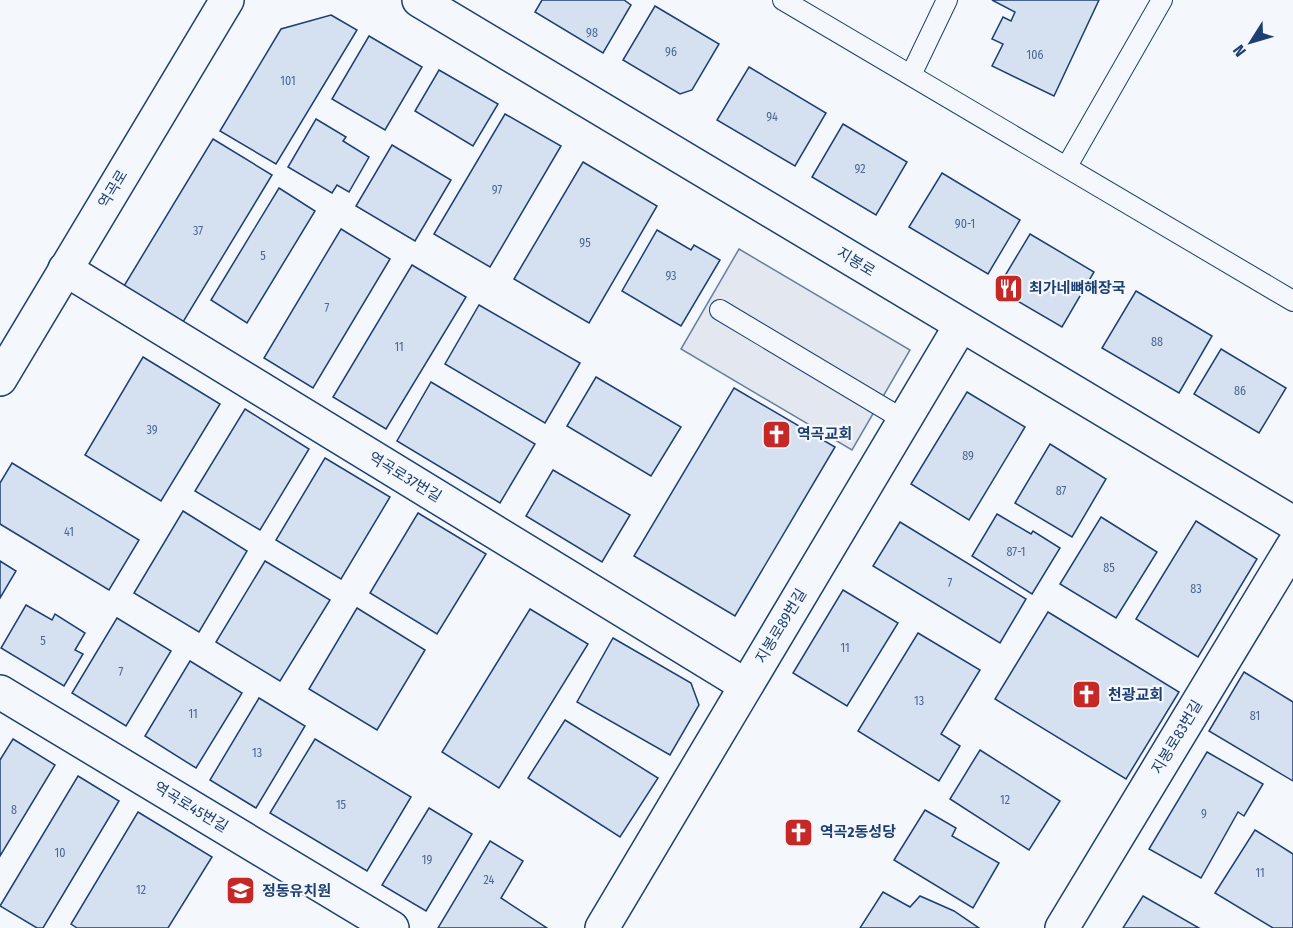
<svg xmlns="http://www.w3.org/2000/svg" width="1293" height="928" viewBox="0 0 1293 928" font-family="'Fira Sans Condensed','Noto Sans KR',sans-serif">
	<rect width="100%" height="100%" fill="#f4f7fb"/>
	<path fill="#e3e8f0" stroke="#687fa3" stroke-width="1.5" d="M739,249L910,350L852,450L681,349Z"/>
	<g fill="#d5e0f0" stroke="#1d3f73" stroke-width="1.5">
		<path d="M542,0H624L631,5L603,53L535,12Z"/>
		<path d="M992,0H1099L1054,96L992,66L1003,44L992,39L1003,17L1011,21L1015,12Z"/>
		<path d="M655,6L719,44L692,90L680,94L623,60Z"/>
		<path d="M331,15L357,30L276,164L220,131L281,29Z"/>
		<path d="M369,36L422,67L385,130L332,99Z"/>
		<path d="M749,67L826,113L795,166L717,120Z"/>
		<path d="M439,70L498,104L473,146L415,111Z"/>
		<path d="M505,114L561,146L490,267L434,234Z"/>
		<path d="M316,119L346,137L343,141L369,157L349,192L337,185L332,193L288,167Z"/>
		<path d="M843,124L907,162L876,215L812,177Z"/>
		<path d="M213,139L272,175L183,322L124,286Z"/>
		<path d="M392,145L451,180L415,241L356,206Z"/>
		<path d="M583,162L657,206L589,323L514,279Z"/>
		<path d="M942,173L1020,220L988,274L909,227Z"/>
		<path d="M279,188L315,211L247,323L211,300Z"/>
		<path d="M341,229L390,259L313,388L264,358Z"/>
		<path d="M657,230L691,250L694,245L720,260L681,326L622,291Z"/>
		<path d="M1030,234L1094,272L1062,327L997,289Z"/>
		<path d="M412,265L466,297L386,429L333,397Z"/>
		<path d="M1136,291L1212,336L1179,393L1102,348Z"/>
		<path d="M479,305L580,363L545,423L445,364Z"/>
		<path d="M1221,349L1286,388L1259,433L1194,394Z"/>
		<path d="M143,357L220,404L161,501L85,455Z"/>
		<path d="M596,377L681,427L651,476L567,426Z"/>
		<path d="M431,382L535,444L500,503L397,441Z"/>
		<path d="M734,388L835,447L735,616L634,556Z"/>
		<path d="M967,392L1025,427L969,520L911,484Z"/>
		<path d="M245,409L309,449L260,530L195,491Z"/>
		<path d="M1050,444L1106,479L1072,537L1015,503Z"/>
		<path d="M325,458L390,497L341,579L276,540Z"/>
		<path d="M12,463L139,540L109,590L0,524V483Z"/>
		<path d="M553,470L630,515L602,562L526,516Z"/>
		<path d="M183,511L247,551L199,632L134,593Z"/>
		<path d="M418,513L486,554L437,634L370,593Z"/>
		<path d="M997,514L1031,534L1033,531L1060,548L1032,594L972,556Z"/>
		<path d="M1101,517L1157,552L1116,618L1060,584Z"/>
		<path d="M1196,521L1257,559L1198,657L1136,619Z"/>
		<path d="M900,522L1026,599L1000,643L873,566Z"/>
		<path d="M0,561L16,571L0,598Z"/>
		<path d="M265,561L330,600L280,681L216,642Z"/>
		<path d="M843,590L898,623L847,706L793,673Z"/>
		<path d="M26,605L52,620L55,614L85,633L75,650L83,654L64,686L1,648Z"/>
		<path d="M357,608L425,650L377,730L309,689Z"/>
		<path d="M530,609L588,644L499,788L442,752Z"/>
		<path d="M1048,612L1179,692L1126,779L995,699Z"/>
		<path d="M117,618L171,651L126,726L72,693Z"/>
		<path d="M918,633L980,670L941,734L960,746L939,781L858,731Z"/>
		<path d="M613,638L691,683L699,705L670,755L577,702Z"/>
		<path d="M190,661L242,693L196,768L145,736Z"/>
		<path d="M1244,672L1293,702V781L1209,731Z"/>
		<path d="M259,698L305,726L256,808L210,780Z"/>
		<path d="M565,720L658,778L620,837L528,778Z"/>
		<path d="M13,739L55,765L0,856V760Z"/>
		<path d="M315,739L411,797L367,871L270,813Z"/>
		<path d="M980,750L1060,801L1029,850L950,799Z"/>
		<path d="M1207,752L1263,784L1244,816L1238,812L1201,878L1149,849Z"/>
		<path d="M78,776L119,801L43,928H37L0,906Z"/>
		<path d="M429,808L472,834L426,911L382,885Z"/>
		<path d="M925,810L956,828L952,836L999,863L973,908L894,860Z"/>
		<path d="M138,812L212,857L168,928H77L71,924Z"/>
		<path d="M1255,830L1293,854V928H1273L1215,893Z"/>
		<path d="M490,841L523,861L501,898L547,928H438Z"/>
		<path d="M883,892L910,907L920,896L954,911L979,928H860Z"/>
		<path d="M1143,896L1199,928H1123Z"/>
	</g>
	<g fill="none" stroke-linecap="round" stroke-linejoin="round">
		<defs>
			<g id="lane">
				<path d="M783,0L1293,301"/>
				<path d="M911,75L947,0"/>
				<path d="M1067,166L1162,0"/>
				<path d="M720,310L904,420"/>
			</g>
			<g id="street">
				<path d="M65,269L745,685"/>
				<path d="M0,692L392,928"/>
				<path d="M602,928L961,325"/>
				<path d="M1062,928L1293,546"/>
			</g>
			<g id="secondary">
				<path d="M419,0L1293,523"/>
				<path d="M0,379L227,0"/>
			</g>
		</defs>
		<use href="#lane" stroke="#1d3f73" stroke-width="22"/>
		<use href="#street" stroke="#1d3f73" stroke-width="36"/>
		<use href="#secondary" stroke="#1d3f73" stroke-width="36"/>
		<use href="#lane" stroke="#f4f7fb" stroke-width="20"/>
		<use href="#street" stroke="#f4f7fb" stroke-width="33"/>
		<use href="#secondary" stroke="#f4f7fb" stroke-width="33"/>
	</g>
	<defs>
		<symbol id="restaurant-square" viewBox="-11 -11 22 22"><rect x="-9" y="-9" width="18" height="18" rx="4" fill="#c62828" stroke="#f4f7fb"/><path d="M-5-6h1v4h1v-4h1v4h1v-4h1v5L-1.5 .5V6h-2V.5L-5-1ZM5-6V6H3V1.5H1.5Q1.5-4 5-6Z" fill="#fff"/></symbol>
		<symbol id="church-square" viewBox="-11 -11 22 22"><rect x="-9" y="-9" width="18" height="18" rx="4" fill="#c62828" stroke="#f4f7fb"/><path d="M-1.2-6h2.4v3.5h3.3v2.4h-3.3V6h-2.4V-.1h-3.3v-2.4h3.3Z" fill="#fff"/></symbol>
		<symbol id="school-square" viewBox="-11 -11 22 22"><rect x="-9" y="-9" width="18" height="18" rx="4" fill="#c62828" stroke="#f4f7fb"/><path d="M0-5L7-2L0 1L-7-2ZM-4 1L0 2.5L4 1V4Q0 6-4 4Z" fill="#fff"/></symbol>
	</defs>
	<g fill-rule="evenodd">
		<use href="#restaurant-square" x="992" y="272" width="33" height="33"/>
		<use href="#church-square" x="760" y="418" width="33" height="33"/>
		<use href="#church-square" x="1070" y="678" width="33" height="33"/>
		<use href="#church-square" x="782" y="816" width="33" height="33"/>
		<use href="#school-square" x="224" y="874" width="33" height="33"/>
	</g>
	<g text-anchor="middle" stroke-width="4.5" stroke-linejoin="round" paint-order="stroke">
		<g font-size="12" fill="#4b6792">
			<text x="592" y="37">98</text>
			<text x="671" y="56">96</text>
			<text x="1035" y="59">106</text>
			<text x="288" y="85">101</text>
			<text x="772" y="121">94</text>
			<text x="860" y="173">92</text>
			<text x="497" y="194">97</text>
			<text x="965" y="228">90-1</text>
			<text x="198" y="235">37</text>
			<text x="585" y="247">95</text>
			<text x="263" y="260">5</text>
			<text x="671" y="280">93</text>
			<text x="327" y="312">7</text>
			<text x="1157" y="346">88</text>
			<text x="399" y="351">11</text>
			<text x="1240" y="395">86</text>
			<text x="152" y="434">39</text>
			<text x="968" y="460">89</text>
			<text x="1061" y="495">87</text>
			<text x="69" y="536">41</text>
			<text x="1016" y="556">87-1</text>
			<text x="1109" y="572">85</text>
			<text x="950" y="587">7</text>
			<text x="1196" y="593">83</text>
			<text x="43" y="645">5</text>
			<text x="845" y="652">11</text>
			<text x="121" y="676">7</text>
			<text x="919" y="705">13</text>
			<text x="193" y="718">11</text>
			<text x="1255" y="720">81</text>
			<text x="257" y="757">13</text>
			<text x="1005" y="804">12</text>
			<text x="341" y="809">15</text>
			<text x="14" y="814">8</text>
			<text x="1204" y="818">9</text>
			<text x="60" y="857">10</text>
			<text x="427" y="864">19</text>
			<text x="1260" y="877">11</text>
			<text x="489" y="884">24</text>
			<text x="141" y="894">12</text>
		</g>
		<g font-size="15" fill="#1d3f73" stroke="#f4f7fb">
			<text transform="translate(113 189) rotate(-59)" y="5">역곡로</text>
			<text transform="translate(856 262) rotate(31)" y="5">지봉로</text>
			<text transform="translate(405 477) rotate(31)" y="5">역곡로37번길</text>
			<text transform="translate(781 626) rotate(-59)" y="5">지봉로89번길</text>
			<text transform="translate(1177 737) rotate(-59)" y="5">지봉로83번길</text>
			<text transform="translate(191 807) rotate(31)" y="5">역곡로45번길</text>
		</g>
		<g font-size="15" font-weight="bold" fill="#1d3f73" stroke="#f4f7fb" text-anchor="start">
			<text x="1029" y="293">최가네뼈해장국</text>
			<text x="797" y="439">역곡교회</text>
			<text x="1108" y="700">천광교회</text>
			<text x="820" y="837">역곡2동성당</text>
			<text x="262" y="896">정동유치원</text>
		</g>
	</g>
	<g transform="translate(1251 42) rotate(233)" stroke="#f4f7fb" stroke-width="4.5" paint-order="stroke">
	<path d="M0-4.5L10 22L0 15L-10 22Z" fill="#1d3f73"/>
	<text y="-9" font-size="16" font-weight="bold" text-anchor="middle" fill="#1d3f73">N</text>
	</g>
</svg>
